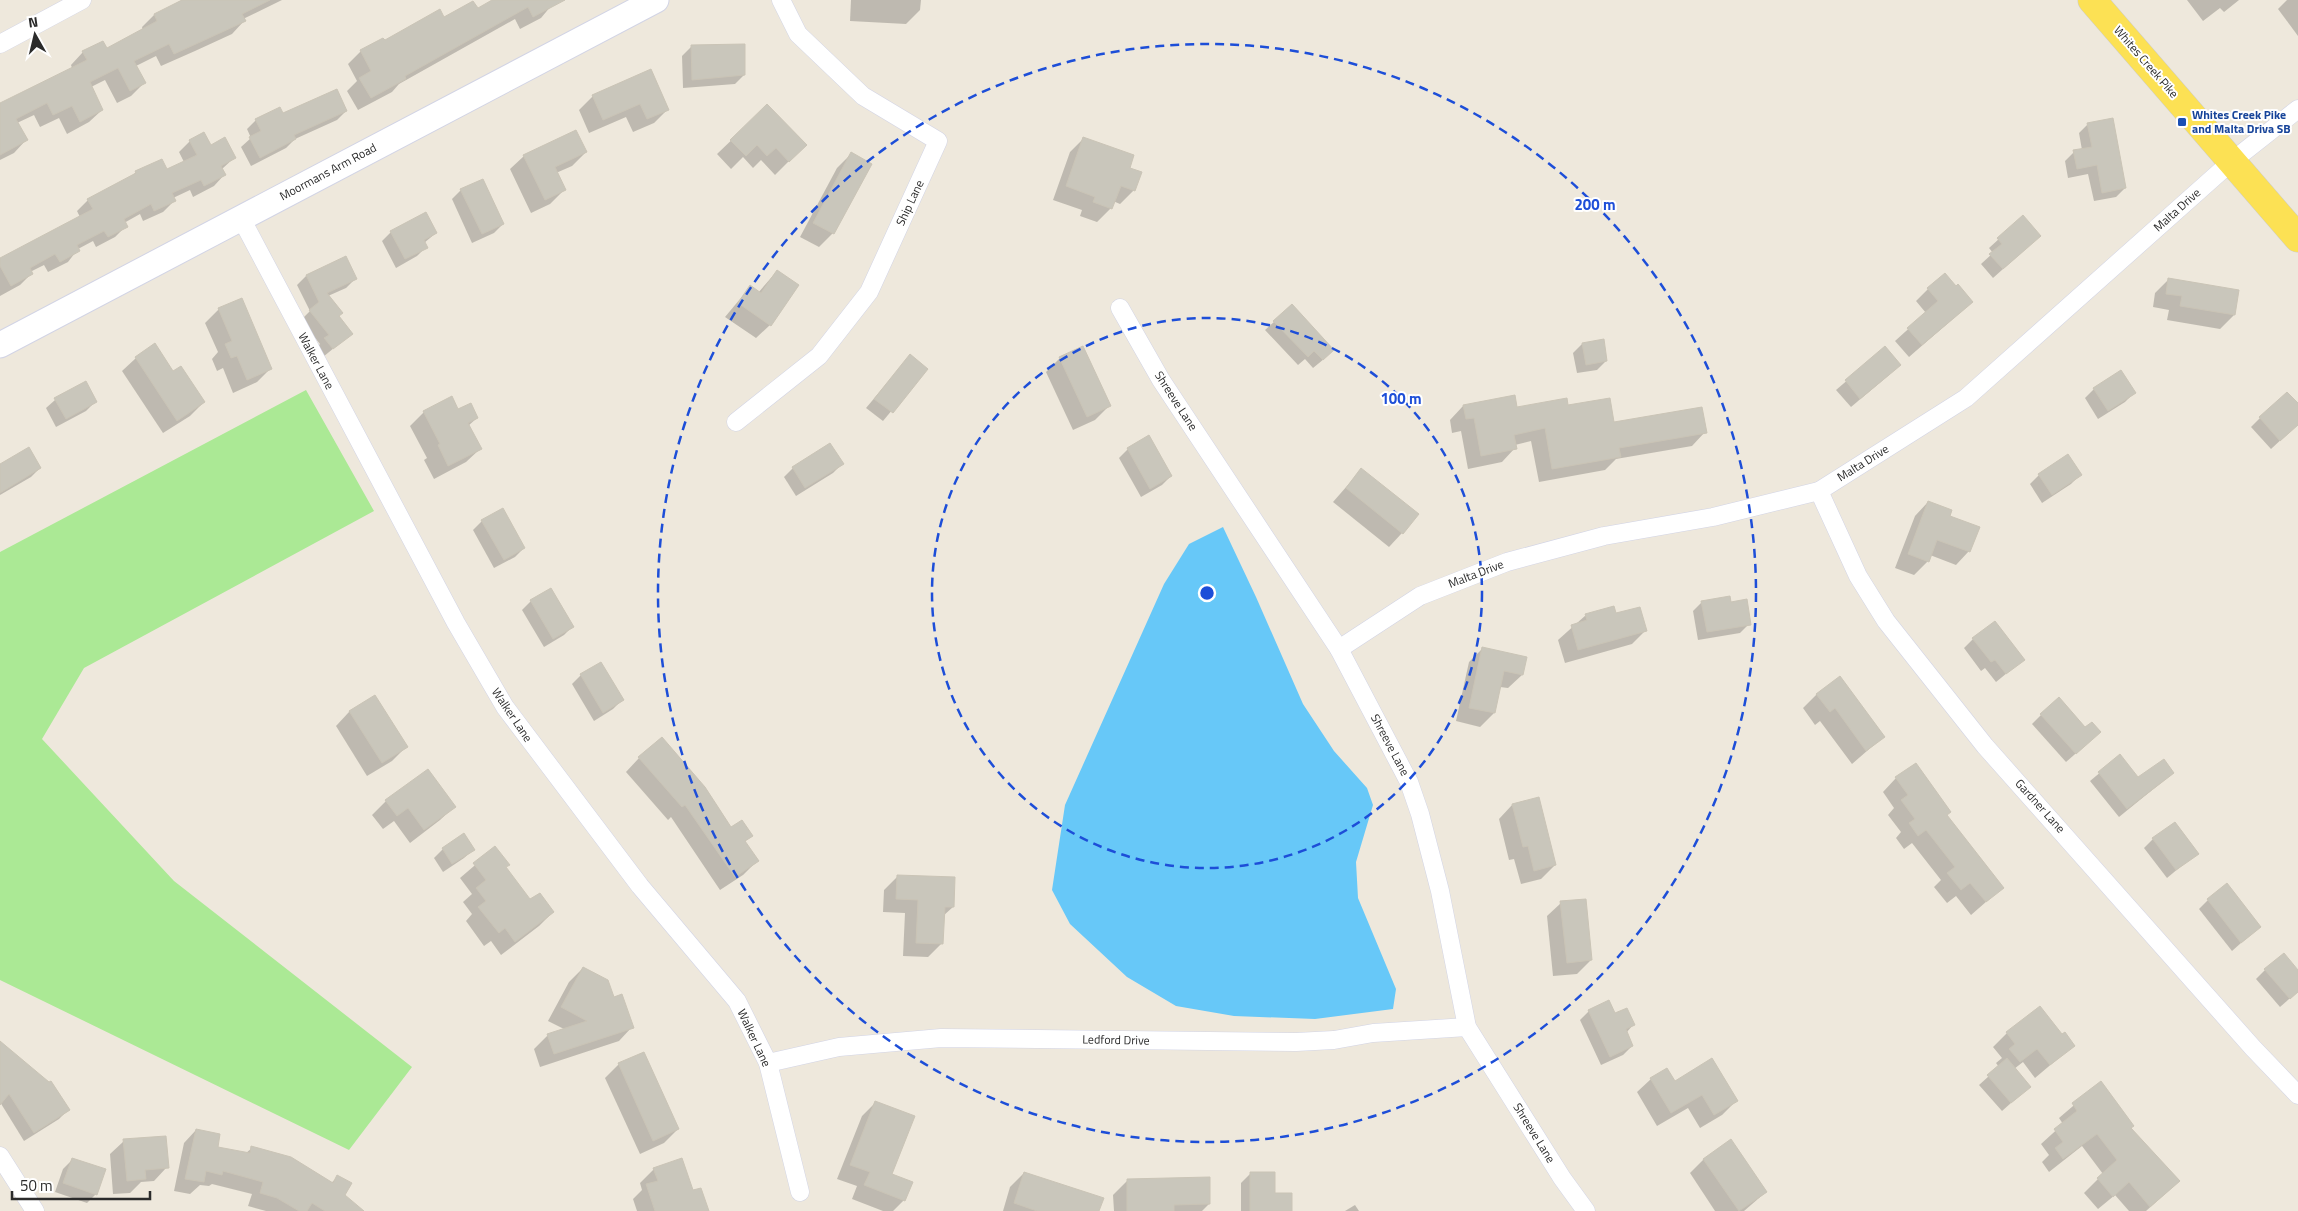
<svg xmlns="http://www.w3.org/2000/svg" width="2298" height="1211" viewBox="0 0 2298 1211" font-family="'Titillium Web',sans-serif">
	<rect width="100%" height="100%" fill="#eee8dc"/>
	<path fill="#abe995" d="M306,390L374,511L84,668L42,739L174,881L412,1067L349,1150L0,980V552Z"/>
	<path fill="#67c8f8" d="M1223,527L1256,597L1303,704L1334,751L1367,788L1373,805L1356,862L1358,898L1396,989L1393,1009L1315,1019L1234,1016L1176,1006L1127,977L1070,924L1052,890L1065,805L1164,584L1189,544Z"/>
	<g fill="#0003">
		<path d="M182,0H282L243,19L244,21L232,34L195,51L161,66L156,56L136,66L144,83L131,96L117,103L105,80L91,87L102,110L89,122L67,134L59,118L40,127L34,115L17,123L26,140L14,153L0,160V105L72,68L71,65L83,52L106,50L143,31L142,27L154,15Z"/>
		<path d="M495,0H556L541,18L520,29L515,19L399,84L392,92L358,110L347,91L357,81L348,64L361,51L383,39L384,42L444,18L477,10Z"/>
		<path d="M851,0H921L920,10L906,24L850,21Z"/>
		<path d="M2187,0H2239L2224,12L2220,8L2203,21Z"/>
		<path d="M2287,0H2298V36L2278,9Z"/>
		<path d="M691,47L744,75L735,84L683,88L682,56Z"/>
		<path d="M651,71L668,109L654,123L633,132L626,117L589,133L579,110L593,96Z"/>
		<path d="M767,106L805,145L775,175L761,160L753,168L743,157L731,169L717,154Z"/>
		<path d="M279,109L282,115L346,111L337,120L295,139L286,148L251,166L241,147L251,138L247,129L256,120Z"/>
		<path d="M2088,124L2125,188L2116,197L2094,201L2088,174L2068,178L2065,161L2074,152L2082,150L2079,133Z"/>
		<path d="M1084,138L1128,168L1134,190L1120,204L1113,201L1111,208L1097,222L1080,216L1082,210L1053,200L1070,152Z"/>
		<path d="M190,141L235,157L222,169L225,174L214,186L193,197L190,190L173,198L174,201L163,212L143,221L140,214L124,223L126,226L115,237L96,247L93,241L78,249L68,262L48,272L44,265L30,272L31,274L20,285L0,296V260L80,217L77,211L88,200L131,177L136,172L166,171L184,162L179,152Z"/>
		<path d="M586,152L572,166L556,173L564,190L550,204L531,213L510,169L524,156Z"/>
		<path d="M851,154L871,164L833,233L819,247L800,237L837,168Z"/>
		<path d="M461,190L503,224L494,233L472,243L452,199Z"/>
		<path d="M2023,217L2040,236L1993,278L1981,264L1993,253L1989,248Z"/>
		<path d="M391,232L436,233L424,243L426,247L417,256L396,268L382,241Z"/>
		<path d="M345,258L355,279L346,288L328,296L338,317L351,334L323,357L316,348L320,344L301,320L310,311L297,285L306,276Z"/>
		<path d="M777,271L770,325L756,338L725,317L750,287L758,293Z"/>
		<path d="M2169,279L2234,315L2220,329L2167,320L2169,310L2153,307L2155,293Z"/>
		<path d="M1928,289L1972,302L1909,357L1895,341L1926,313L1916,301Z"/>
		<path d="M1292,306L1324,359L1313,368L1305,359L1298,365L1265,330Z"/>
		<path d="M219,309L271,368L257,382L233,393L223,368L217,371L212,359L218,352L205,323Z"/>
		<path d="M1582,344L1606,361L1597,370L1577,373L1573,353Z"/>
		<path d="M1885,348L1890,374L1851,407L1836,390Z"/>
		<path d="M910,356L926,369L883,421L866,408Z"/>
		<path d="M136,358L204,402L190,416L163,433L122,371Z"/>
		<path d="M1060,358L1109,406L1095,420L1073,430L1046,372Z"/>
		<path d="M2094,389L2134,393L2125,402L2098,419L2085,398Z"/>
		<path d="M55,400L95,402L86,411L56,427L46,408Z"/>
		<path d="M2298,405V424L2271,449L2251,427L2260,418Z"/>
		<path d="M1463,406L1516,408L1567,407L1613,424L1705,432L1692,446L1616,459L1605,470L1539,482L1531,441L1515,445V448L1502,462L1468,469L1461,431L1452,433L1450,420Z"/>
		<path d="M458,411L477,418L468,426L480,449L466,462L434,479L424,460L427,458L410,426L424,412Z"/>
		<path d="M1128,449L1171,476L1162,485L1141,497L1119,458Z"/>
		<path d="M842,464L833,473L796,496L784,477L793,468Z"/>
		<path d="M0,465L40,468L31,477L0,495Z"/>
		<path d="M1361,470L1402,533L1389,547L1333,502Z"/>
		<path d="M2039,475H2080L2071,484L2042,503L2030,484Z"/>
		<path d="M1928,502L1948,516L1969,551L1956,565L1930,555L1928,561L1914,575L1895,568L1915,516Z"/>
		<path d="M482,521L524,548L515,557L494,568L473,530Z"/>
		<path d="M531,601L573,626L564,635L544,647L522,610Z"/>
		<path d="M1702,602L1730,603L1749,624L1740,633L1698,640L1693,611Z"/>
		<path d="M1586,615L1646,630L1632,644L1565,663L1558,640Z"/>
		<path d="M1973,639L2023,660L1996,682L1985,668L1981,671L1964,648Z"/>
		<path d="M1482,649L1522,675L1508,688L1500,687L1494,713L1480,727L1456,721L1469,662Z"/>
		<path d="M581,675L622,700L613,709L594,721L572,684Z"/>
		<path d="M1817,694L1883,737L1852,764L1820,721L1815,725L1803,708Z"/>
		<path d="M374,697L406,747L392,761L367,776L336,726L349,712Z"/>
		<path d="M2041,715L2090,741L2066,762L2032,724Z"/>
		<path d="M2120,756L2138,779L2173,773L2119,817L2090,781Z"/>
		<path d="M639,758L731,829L751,836L744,842L757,861L743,875L720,890L671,817L668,820L626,772Z"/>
		<path d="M427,771L454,807L440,820L410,843L394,821L383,829L372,815L386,801Z"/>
		<path d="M1896,778L1945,816L2002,888L1971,915L1956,896L1947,903L1934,887L1941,880L1912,843L1904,849L1896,838L1901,832L1888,815L1894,808L1883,792Z"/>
		<path d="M1512,805L1555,865L1541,879L1521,884L1514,859L1509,860L1499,819Z"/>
		<path d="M2153,839L2197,853L2167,878L2144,848Z"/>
		<path d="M495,848L505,868L530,901L553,912L539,926L501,955L491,941L484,946L466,921L472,914L463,902L472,894L460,878Z"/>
		<path d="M443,849L473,850L464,858L443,872L434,858Z"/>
		<path d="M898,876L953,907L943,916L942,943L928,957L903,956L905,913L883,912L884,890Z"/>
		<path d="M2208,900L2259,927L2232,951L2199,909Z"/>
		<path d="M1561,903L1591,960L1577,974L1553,976L1547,916Z"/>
		<path d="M583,968L613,999L632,1027L619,1041L540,1067L534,1049L548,1035L564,1029L548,1021L569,982Z"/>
		<path d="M2265,970L2298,971V991L2280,1007L2256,979Z"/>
		<path d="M1589,1011L1614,1015L1633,1025L1626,1033L1632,1046L1623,1055L1601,1065L1580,1020Z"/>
		<path d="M2007,1033L2062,1036L2074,1045L2035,1078L2023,1062L2014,1069L2020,1095L2002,1111L1979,1085L1999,1067L1996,1063L2002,1058L1993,1047Z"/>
		<path d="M0,1042L68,1110L59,1119L24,1141L0,1102Z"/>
		<path d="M619,1064L678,1129L664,1143L640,1154L605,1078Z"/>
		<path d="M1651,1079L1674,1082L1736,1101L1722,1115L1700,1128L1688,1108L1657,1126L1637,1092Z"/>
		<path d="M2100,1083L2130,1128L2179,1181L2146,1211H2129L2115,1195L2098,1209L2084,1193L2103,1174L2082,1146L2049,1172L2042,1162L2049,1155L2041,1144L2063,1124L2059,1118Z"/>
		<path d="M876,1102L890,1174L904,1200L893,1211H883L852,1199L857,1186L837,1179L862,1116Z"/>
		<path d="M196,1130L216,1148L246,1153L252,1148L331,1183L338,1177L343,1195L362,1211H266L248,1206L252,1194L212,1184L209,1186L200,1185L190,1194L174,1191L184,1143Z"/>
		<path d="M124,1141L167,1167L154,1181L141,1182L130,1193L113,1194L110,1154Z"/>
		<path d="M1731,1141L1766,1192L1744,1211H1715L1690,1173L1703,1160Z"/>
		<path d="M72,1160L96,1194L87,1203L55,1192L63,1169Z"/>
		<path d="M654,1169L707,1211H637L633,1199L642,1190L640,1183Z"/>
		<path d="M1024,1173L1098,1211H1003L1010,1187Z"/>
		<path d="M1250,1174L1274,1194L1291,1211H1241V1183Z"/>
		<path d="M1127,1181L1209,1204L1202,1211H1114L1113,1195Z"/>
		<path d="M1355,1205L1359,1211H1345Z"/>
	</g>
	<g fill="#c9c6bb" stroke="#cac4b6">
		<path d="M182,0H270L242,14L246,21L209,38L174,54L169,44L134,61L146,83L130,91L118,68L90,82L103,110L80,122L72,106L53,115L47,103L16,119L28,140L0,155V103L87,60L82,51L103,41L107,48L157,21L154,14Z"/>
		<path d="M492,0H565L533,17L528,7L405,76L406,79L371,98L359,78L371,71L360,50L383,38L385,40L440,9L444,17L473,1L478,8Z"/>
		<path d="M745,44V75L692,80L691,45Z"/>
		<path d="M651,69L669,110L647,119L640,104L603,120L592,95Z"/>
		<path d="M337,89L347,111L294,135L296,139L260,158L249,137L261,131L255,119L280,107L283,113Z"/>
		<path d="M767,104L807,145L789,162L776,148L767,156L757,145L746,156L730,140Z"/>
		<path d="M2113,118L2126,188L2102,193L2097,165L2077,169L2073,150L2092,147L2087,123Z"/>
		<path d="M576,130L587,152L555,167L566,190L545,200L523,155Z"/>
		<path d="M204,132L211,145L225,137L236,158L221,166L226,175L204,186L201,180L172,193L176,201L154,211L151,204L124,219L128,227L108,237L104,231L77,245L80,251L60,262L55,254L30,268L33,274L11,286L0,266V258L93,209L87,199L136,173L135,171L162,159L167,169L197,155L189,140Z"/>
		<path d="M1083,137L1134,155L1130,168L1142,172L1135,191L1121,186L1112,209L1093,202L1095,197L1066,186Z"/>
		<path d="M851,152L872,164L834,234L813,223Z"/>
		<path d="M483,179L504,224L482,234L460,189Z"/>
		<path d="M426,212L437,233L424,240L428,248L405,259L390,231Z"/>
		<path d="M2023,215L2041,236L2003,269L1989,254L2002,244L1997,238Z"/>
		<path d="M346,256L357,279L327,293L343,313L339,316L353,334L333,349L324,338L329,335L309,310L319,302L306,275Z"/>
		<path d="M777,270L799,285L771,326L738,303L750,285L761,293Z"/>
		<path d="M1945,273L1956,286L1958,284L1973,302L1922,345L1907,328L1938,301L1927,288Z"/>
		<path d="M2168,278L2239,290L2235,315L2180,306L2182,296L2166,294Z"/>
		<path d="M242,298L272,369L247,380L237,356L231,358L225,344L232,341L218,308Z"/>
		<path d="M1292,304L1334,350L1323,360L1314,351L1308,357L1273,321Z"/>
		<path d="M1604,339L1607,361L1586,365L1582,343Z"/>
		<path d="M155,343L173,371L181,366L205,402L177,421L135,357Z"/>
		<path d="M1083,346L1111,406L1087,417L1059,357Z"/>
		<path d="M1885,346L1901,365L1860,399L1845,380Z"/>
		<path d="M910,354L928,369L893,413L874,399Z"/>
		<path d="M2121,370L2136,393L2108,411L2093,388Z"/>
		<path d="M86,381L97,402L66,419L54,398Z"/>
		<path d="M2287,392L2298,403V425L2280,441L2259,417Z"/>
		<path d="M1515,395L1517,407L1567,398L1568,405L1610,398L1614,422L1702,407L1707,433L1619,448L1621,457L1552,469L1545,428L1514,435L1517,449L1481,456L1474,418L1466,419L1463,405Z"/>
		<path d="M452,396L458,409L471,403L478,418L468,423L482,449L448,466L438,445L440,444L423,411Z"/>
		<path d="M1149,435L1172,476L1150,489L1127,448Z"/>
		<path d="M830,443L844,464L805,488L792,467Z"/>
		<path d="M29,447L41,468L0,493V464Z"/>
		<path d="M2068,454L2082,475L2052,495L2038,474Z"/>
		<path d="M1361,468L1419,514L1403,534L1346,488Z"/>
		<path d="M1928,501L1952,510L1950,516L1980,527L1970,552L1937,540L1929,562L1908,554Z"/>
		<path d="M503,508L525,548L504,560L481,520Z"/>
		<path d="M551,588L574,627L553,639L530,600Z"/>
		<path d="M1730,596L1731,602L1747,599L1751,625L1707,632L1701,601Z"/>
		<path d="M1614,606L1616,613L1640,607L1647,631L1578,650L1571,625L1587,620L1585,614Z"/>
		<path d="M1995,621L2025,660L2006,674L1995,660L1991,662L1972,638Z"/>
		<path d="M1482,647L1527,657L1523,675L1504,671L1495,713L1469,708Z"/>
		<path d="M601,662L624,700L603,713L580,674Z"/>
		<path d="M1840,676L1885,737L1866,751L1835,708L1830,712L1816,694Z"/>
		<path d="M375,695L408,747L382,763L349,711Z"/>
		<path d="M2059,697L2085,727L2092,722L2101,732L2076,754L2040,714Z"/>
		<path d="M662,737L705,787L731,827L742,820L753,836L745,841L759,861L735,877L685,805L682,807L638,757Z"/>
		<path d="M2120,754L2138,777L2164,759L2174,773L2127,809L2098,772Z"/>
		<path d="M1916,763L1951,812L1947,815L2004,888L1986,902L1970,883L1961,890L1947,873L1955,867L1926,830L1918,836L1909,823L1915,819L1901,800L1908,795L1895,777Z"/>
		<path d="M428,769L456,807L424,830L408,808L397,816L385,800Z"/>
		<path d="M1539,797L1556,865L1534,871L1528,846L1523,847L1512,804Z"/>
		<path d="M2175,822L2199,854L2176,870L2152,838Z"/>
		<path d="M464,833L475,850L452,864L442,848Z"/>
		<path d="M495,846L510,865L506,867L530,899L540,893L554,912L515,942L505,928L499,933L478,907L486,901L476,888L486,880L473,863Z"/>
		<path d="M897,875L955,877L954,907H945L943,944L916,943L918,900L896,899Z"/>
		<path d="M2227,883L2261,927L2241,943L2207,899Z"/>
		<path d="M1586,899L1592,960L1567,963L1560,901Z"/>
		<path d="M2284,953L2298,970V992L2290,999L2264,969Z"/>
		<path d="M583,967L608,980L614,997L622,994L634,1028L554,1054L547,1034L587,1021L561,1007Z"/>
		<path d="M1609,1000L1615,1013L1627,1008L1635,1025L1626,1029L1633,1046L1610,1057L1588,1010Z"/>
		<path d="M2040,1006L2062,1034L2065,1032L2075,1046L2050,1065L2037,1049L2020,1062L2009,1049L2015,1044L2006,1032Z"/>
		<path d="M0,1041L49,1082L51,1081L70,1110L34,1133L9,1094L0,1105Z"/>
		<path d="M644,1052L679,1129L653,1141L618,1063Z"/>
		<path d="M1712,1058L1738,1101L1714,1115L1702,1095L1671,1113L1650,1078L1667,1068L1675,1081Z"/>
		<path d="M2007,1058L2031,1087L2011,1103L1987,1075Z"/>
		<path d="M2101,1081L2134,1126L2131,1128L2180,1181L2150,1207L2129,1182L2113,1197L2097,1178L2117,1160L2097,1134L2063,1159L2055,1148L2063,1142L2054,1129L2077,1111L2072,1103Z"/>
		<path d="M875,1101L915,1116L892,1174L913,1182L905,1201L864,1185L870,1172L850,1165Z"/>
		<path d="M196,1129L220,1134L218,1147L250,1153L251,1146L291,1157L333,1183L337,1175L352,1183L345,1195L364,1211H325L312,1203L307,1211H299L277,1198L260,1193L263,1182L223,1171L222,1175L206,1171L204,1182L185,1179Z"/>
		<path d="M166,1136L169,1168L145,1170L146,1179L127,1181L123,1139Z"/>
		<path d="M1731,1139L1767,1192L1739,1211L1703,1159Z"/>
		<path d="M72,1158L106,1169L97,1195L63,1183Z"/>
		<path d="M682,1158L693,1190L701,1188L709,1211H655L646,1184L658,1181L653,1168Z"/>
		<path d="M1024,1172L1104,1198L1099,1211H1037L1014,1203Z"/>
		<path d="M1250,1172H1275V1193H1292V1211H1250Z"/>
		<path d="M1210,1177V1204L1174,1205V1211H1127V1179Z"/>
	</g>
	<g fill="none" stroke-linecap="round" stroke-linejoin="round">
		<defs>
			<g id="street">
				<path d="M0,44L82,0"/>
				<path d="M241,218L456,623L505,707L640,886L737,1001L768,1063L800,1192"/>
				<path d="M1120,308L1161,380L1339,649L1409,782L1420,814L1440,891L1467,1027L1562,1178L1586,1211"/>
				<path d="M736,422L819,356L869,292L938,141L863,96L798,34L781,0"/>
				<path d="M1819,491L1858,576L1886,621L1985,746L2253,1048L2298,1095"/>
				<path d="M1339,649L1420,596L1507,562L1604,536L1713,517L1819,491L1966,398L2231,162L2298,109"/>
				<path d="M768,1063L839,1047L941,1038L1296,1042L1334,1040L1373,1033L1467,1027"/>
				<path d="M0,1156L35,1211"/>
			</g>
			<path id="secondary" d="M0,345L656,0"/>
			<path id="primary" d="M2092,0L2298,238"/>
		</defs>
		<use href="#street" stroke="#d2d4e5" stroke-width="19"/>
		<use href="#secondary" stroke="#d2d4e5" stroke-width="27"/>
		<use href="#primary" stroke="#ccc" stroke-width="29"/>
		<use href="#street" stroke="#fff" stroke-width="18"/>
		<use href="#secondary" stroke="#fff" stroke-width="25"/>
		<use href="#primary" stroke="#fce154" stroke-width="28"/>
	</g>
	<g fill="none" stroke="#1d4ed8" stroke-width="2.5" stroke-dasharray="9 6">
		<circle cx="1207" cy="593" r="275"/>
		<circle cx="1207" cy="593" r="549"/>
	</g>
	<rect fill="#1a4fb4" stroke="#fff" stroke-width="2" x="2177" y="117" width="10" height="10" rx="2.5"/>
	<g text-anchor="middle" stroke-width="4" stroke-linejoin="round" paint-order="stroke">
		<g font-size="12" fill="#2b2b2b" stroke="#fff">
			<text transform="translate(2146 62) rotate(49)" y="4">Whites Creek Pike</text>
			<text transform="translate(328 172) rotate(-28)" y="4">Moormans Arm Road</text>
			<text transform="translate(910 203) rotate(-65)" y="4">Ship Lane</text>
			<text transform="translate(2177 210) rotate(-42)" y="4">Malta Drive</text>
			<text transform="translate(316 361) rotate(62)" y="4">Walker Lane</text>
			<text transform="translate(1176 401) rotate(57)" y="4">Shreeve Lane</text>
			<text transform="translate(1863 463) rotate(-32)" y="4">Malta Drive</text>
			<text transform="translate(1476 574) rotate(-21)" y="4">Malta Drive</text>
			<text transform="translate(512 715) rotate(56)" y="4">Walker Lane</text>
			<text transform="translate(1390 745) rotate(62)" y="4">Shreeve Lane</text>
			<text transform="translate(2040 806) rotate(48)" y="4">Gardner Lane</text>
			<text transform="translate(754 1038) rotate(65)" y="4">Walker Lane</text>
			<text transform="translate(1116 1040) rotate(1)" y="4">Ledford Drive</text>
			<text transform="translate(1534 1133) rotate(58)" y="4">Shreeve Lane</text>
		</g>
		<g font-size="12" font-weight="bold" fill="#164399" stroke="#fff" text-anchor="start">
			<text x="2192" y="119">Whites Creek Pike<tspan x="2192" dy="14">and Malta Driva SB</tspan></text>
		</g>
	</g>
	<circle cx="1207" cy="593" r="8" fill="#1d4ed8" stroke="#fff" stroke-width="2.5"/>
	<g font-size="15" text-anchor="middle" font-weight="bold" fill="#1d4ed8" stroke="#fff" stroke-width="4" stroke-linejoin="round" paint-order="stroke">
		<text x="1595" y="210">200 m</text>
		<text x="1401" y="404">100 m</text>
	</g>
	<g transform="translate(35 35) rotate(352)" stroke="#ffffff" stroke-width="4" paint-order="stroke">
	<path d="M0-4L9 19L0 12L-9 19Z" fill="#2b2b2b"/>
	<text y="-8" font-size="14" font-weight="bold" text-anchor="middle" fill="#2b2b2b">N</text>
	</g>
	<path d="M12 1191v8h138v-8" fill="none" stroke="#2b2b2b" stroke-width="2.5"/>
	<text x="20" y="1191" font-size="15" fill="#2b2b2b" stroke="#ffffff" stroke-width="4" paint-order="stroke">50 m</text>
</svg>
